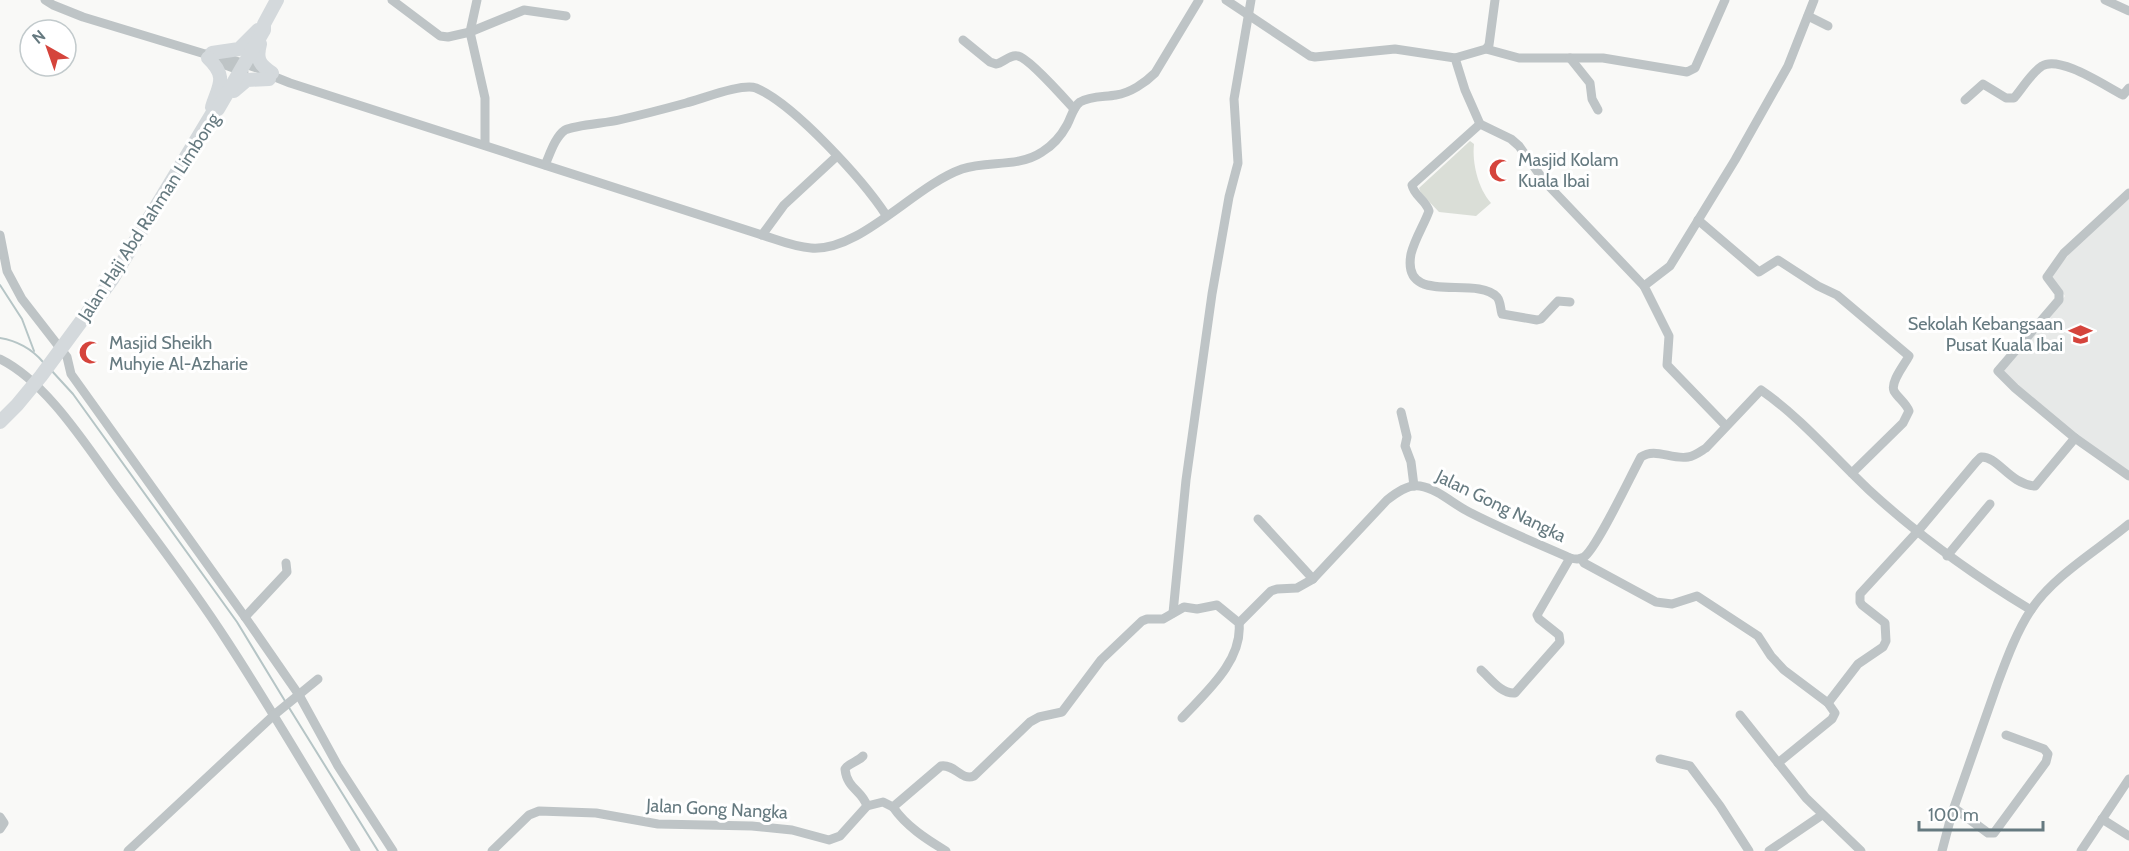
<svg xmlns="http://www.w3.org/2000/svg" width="2129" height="851" viewBox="0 0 2129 851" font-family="Cabin,sans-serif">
	<rect width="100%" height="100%" fill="#f9f9f7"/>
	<path fill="#e7e9e8" d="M2129,198V471L2078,436L1999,372L2065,296L2049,279L2075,247Z"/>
	<path fill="#daded7" d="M1470,141L1474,144C1472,163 1478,188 1491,203L1476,216L1439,212L1421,193L1419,188Z"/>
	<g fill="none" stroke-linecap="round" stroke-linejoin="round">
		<g stroke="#b6c5c6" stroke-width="2">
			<path d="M0,285L22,319L34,351"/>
			<path d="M0,338C18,341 31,348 43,362"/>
			<path d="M51,370L73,394L237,622L285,701"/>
			<path d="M288,706L378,851"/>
		</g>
		<g stroke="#bec4c6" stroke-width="9">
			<path d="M45,0L53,5L83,17L205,54L212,53L272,73L275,77L290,83L762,235C778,240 794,247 811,248C860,252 914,186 962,169C988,160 1018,168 1042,152C1052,146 1061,136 1067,125C1071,118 1073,107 1080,102C1090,96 1105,97 1116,95C1130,93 1145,83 1155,73L1199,0"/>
			<path d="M392,0L440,36L448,37L470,32L524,10L566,16"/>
			<path d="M477,0L470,32L485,98V145"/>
			<path d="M1226,0L1310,56L1315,57L1395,49L1455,58L1465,90L1480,124L1511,139L1519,146L1545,182L1644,286"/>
			<path d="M2105,0L2129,11"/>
			<path d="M1808,16L1828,26"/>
			<path d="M963,40L990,62L996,64C1003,63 1010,54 1018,56C1029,58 1064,98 1074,109"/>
			<path d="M1486,49L1519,58H1603L1687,72L1695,68L1725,0"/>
			<path d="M1455,58L1486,49L1489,45L1495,0"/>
			<path d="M1570,58L1590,83L1592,99L1598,110"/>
			<path d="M212,60L244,72"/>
			<path d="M1965,100L1983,84L2006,98H2014C2023,88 2030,74 2042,66C2060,55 2105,86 2123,95L2129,88"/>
			<path d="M1480,124L1412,185C1414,196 1426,200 1429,211C1424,225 1415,238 1411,254C1401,308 1475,274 1497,297C1501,302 1500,308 1502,314L1537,320L1541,319L1558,301L1570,302"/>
			<path d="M545,165C550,154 555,137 565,130C575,125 607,123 619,120C641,115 664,109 686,103C702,99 742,83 756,88C794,104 863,180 886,215"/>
			<path d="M2129,193L2064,253L2047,277L2059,293V300L1998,371L2015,388L2075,438L2129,476"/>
			<path d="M1698,220L1759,272L1778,260L1818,286L1837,295L1909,356C1905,364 1890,382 1894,391C1898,398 1906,403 1909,411L1903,423L1852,473"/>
			<path d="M0,235L7,271L22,299L67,357L71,374L245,617L299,695L338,766L393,851"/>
			<path d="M762,235L784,205L837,156"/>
			<path d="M0,359C45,381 84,442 113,482C152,535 192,586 227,641C272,710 313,781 356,851"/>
			<path d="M1401,412L1407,437L1405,446L1411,462L1414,486"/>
			<path d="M1726,426L1667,365L1669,336L1644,286L1670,266L1735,160L1788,66L1814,0"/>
			<path d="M1258,519L1313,579"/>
			<path d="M1947,556L1990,504"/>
			<path d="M1581,558L1584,563L1656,602L1672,604L1697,596L1758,636L1771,656L1784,670L1828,703L1835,713L1832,719L1778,763"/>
			<path d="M1173,613L1186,480L1212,294L1229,197L1238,163L1234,99L1251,0"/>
			<path d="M245,617L287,572L286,563"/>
			<path d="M1239,623L1271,591L1277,589L1297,588L1313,579L1387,500C1396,493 1408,484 1420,486C1438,489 1453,504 1469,512C1502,529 1536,543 1570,558C1574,559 1580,560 1584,557C1597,548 1631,475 1641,457C1655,447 1671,460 1688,457C1695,456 1701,451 1706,448L1761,390C1800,417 1834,457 1869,490C1919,536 1973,575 2031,610"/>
			<path d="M1481,670C1491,679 1501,694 1515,693L1560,642L1559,635L1539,619L1537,615L1570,558"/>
			<path d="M1828,703L1858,664L1883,647L1886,641L1885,623L1862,605L1860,602V594L1918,531L1976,462L1981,457C1998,456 2009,484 2035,486L2075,438"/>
			<path d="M1740,715L1806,798L1861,851"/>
			<path d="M863,756C858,762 848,763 845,769C847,789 862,790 867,806"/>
			<path d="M1660,759L1690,766L1720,806L1749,851"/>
			<path d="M893,807C906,826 926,839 946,851"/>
			<path d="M1954,808L1988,833H1994L2046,762L2048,754L2044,749L2006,735"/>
			<path d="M0,817L4,823L0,829"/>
			<path d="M2102,819L2129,836"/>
			<path d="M128,851L274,715L318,679"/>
			<path d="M492,851L529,815L539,811L596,813L658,824L752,826L792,830L829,840L840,836L867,806L883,802L893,807L941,766C955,764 961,781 974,776L1030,722L1039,717L1062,712L1101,660L1142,621L1147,619H1163L1184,607L1197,609L1217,605L1239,623C1243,661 1205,693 1182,718"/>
			<path d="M1769,851L1822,815"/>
			<path d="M1942,851L1952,813L1998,682C2007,658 2017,631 2031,610C2053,576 2098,550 2129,524"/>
			<path d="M2081,851L2129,779"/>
		</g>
		<g stroke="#d4d9dc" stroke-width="14">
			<path d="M260,44C256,59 259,64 272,73"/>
			<path d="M212,53L239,49L258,30"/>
			<path d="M208,58C228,77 219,85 212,107"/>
			<path d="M234,91L247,80L269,79"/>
			<path d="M0,422L17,405L41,376L113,278L213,112L218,109L264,30V24L277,0"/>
		</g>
	</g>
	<defs>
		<symbol id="mosque-bare" viewBox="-9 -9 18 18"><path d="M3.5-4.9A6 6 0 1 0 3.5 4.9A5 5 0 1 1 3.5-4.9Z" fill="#d5443c" stroke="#fff" stroke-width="2.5" paint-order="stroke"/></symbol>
		<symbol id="school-bare" viewBox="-9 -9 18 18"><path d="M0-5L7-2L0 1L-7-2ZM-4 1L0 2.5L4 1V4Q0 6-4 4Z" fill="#d5443c" stroke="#fff" stroke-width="2.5" paint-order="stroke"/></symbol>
	</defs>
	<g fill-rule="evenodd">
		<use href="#mosque-bare" x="1484" y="154" width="33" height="33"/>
		<use href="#school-bare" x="2064" y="318" width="33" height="33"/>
		<use href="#mosque-bare" x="74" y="336" width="33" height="33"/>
	</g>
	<g text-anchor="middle" stroke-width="6" stroke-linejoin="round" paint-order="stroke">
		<g font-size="18" fill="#667a80" stroke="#fff" text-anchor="start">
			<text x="1518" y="166">Masjid Kolam<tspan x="1518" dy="21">Kuala Ibai</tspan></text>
			<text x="2063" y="330" text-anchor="end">Sekolah Kebangsaan<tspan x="2063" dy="21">Pusat Kuala Ibai</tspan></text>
			<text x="109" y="349">Masjid Sheikh<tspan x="109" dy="21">Muhyie Al-Azharie</tspan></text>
		</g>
		<g font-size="18" fill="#667a80" stroke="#fff">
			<text transform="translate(149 217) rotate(-57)" y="6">Jalan Haji Abd Rahman Limbong</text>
			<text transform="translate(1501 506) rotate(26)" y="6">Jalan Gong Nangka</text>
			<text transform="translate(717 809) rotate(3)" y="6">Jalan Gong Nangka</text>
		</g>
	</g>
	<g transform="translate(48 48) rotate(320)"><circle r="28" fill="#ffffff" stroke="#c2cacc" stroke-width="1.5"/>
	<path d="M0-4.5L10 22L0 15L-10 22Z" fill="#d5443c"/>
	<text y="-9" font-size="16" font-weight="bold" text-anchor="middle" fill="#667a80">N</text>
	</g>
	<path d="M1919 821v9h124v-9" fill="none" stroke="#667a80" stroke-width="3"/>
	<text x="1928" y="821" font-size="18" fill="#667a80" stroke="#ffffff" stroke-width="4.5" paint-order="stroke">100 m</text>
</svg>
